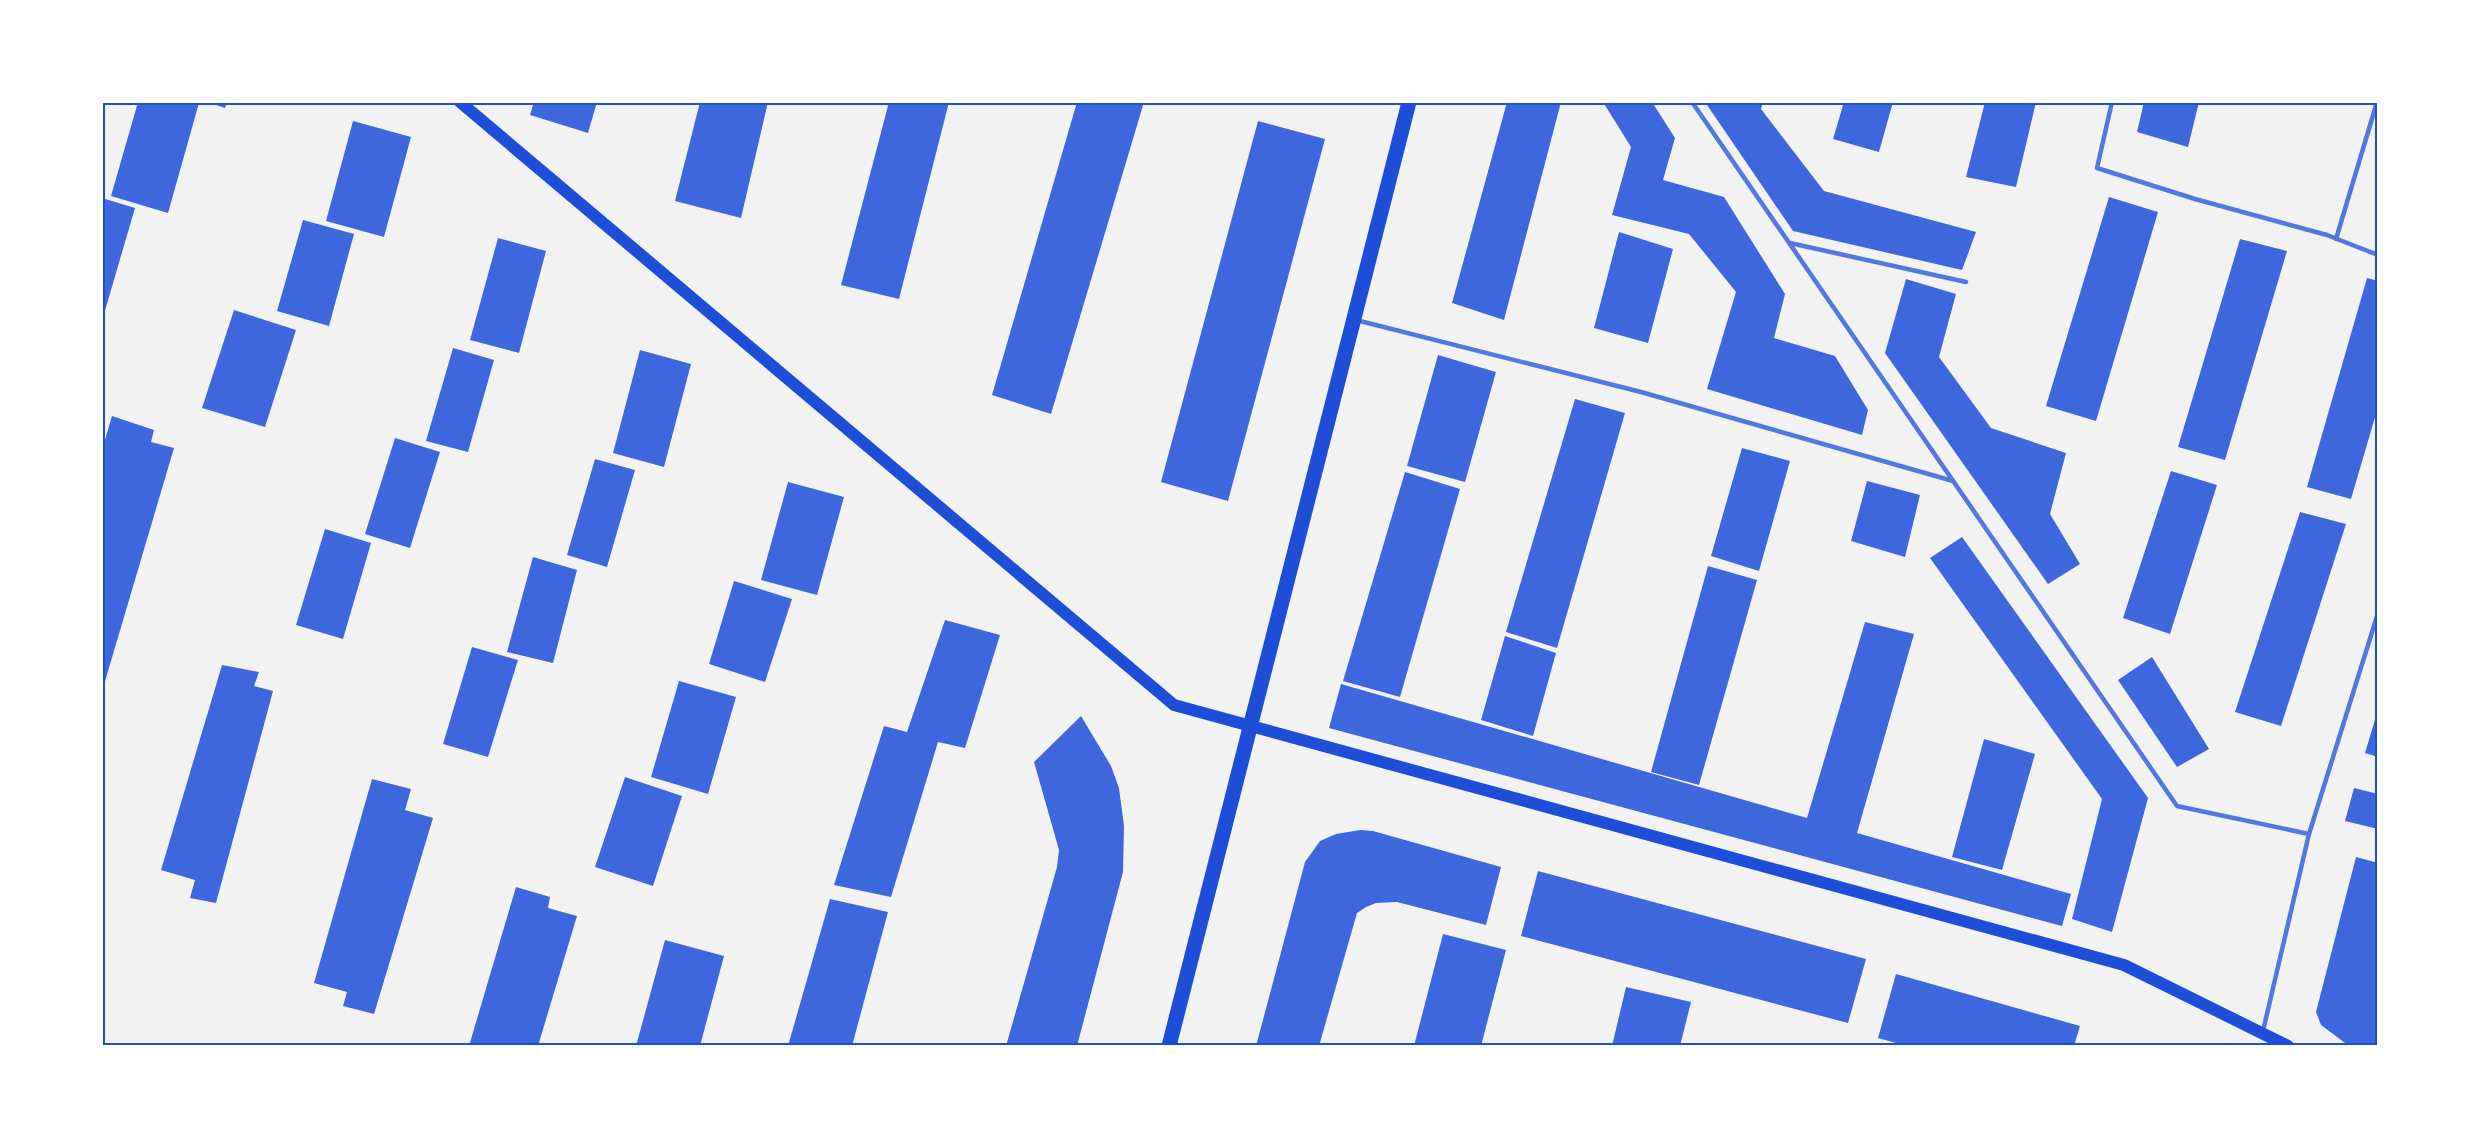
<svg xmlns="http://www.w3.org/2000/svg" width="2480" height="1148" viewBox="0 0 2480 1148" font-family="Literata,serif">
	<rect width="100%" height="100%" fill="#f2f2f2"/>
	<g fill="#3d67dc">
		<path d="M138,102L199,103L168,213L111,196Z"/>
		<path d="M207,102H227L225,108Z"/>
		<path d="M534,102H597L588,133L530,115Z"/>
		<path d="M700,102H768L741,218L675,201Z"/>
		<path d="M889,102H949L899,299L841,285Z"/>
		<path d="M1077,102H1144L1051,414L992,395Z"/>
		<path d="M1507,102H1561L1504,320L1452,303Z"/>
		<path d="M1603,102H1652L1675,138L1663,180L1724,197L1785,294L1774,338L1835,356L1868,410L1862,435L1707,389L1736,292L1689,234L1612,215L1631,147Z"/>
		<path d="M1705,102H1763L1761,109L1824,191L1976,232L1962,270L1793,231Z"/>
		<path d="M1844,102H1893L1879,152L1833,139Z"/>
		<path d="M1985,102H2036L2016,187L1966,177Z"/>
		<path d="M2144,102H2199L2188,147L2137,132Z"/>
		<path d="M353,121L411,137L384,237L326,221Z"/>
		<path d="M1258,121L1325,139L1228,501L1161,482Z"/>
		<path d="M2109,197L2158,212L2096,421L2046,406Z"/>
		<path d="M102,198L135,208L104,314H102Z"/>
		<path d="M303,220L354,234L329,326L277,311Z"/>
		<path d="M1619,232L1673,249L1648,343L1594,328Z"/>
		<path d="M498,238L546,251L519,353L470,340Z"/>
		<path d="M2240,239L2287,251L2225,460L2178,447Z"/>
		<path d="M2367,278L2378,281V407L2351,499L2307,487Z"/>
		<path d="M1906,279L1956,294L1939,357L1991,428L2066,453L2050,514L2080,564L2048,584L1885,353Z"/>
		<path d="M234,310L296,330L265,427L202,408Z"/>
		<path d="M453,348L494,360L468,452L426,441Z"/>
		<path d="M640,350L691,364L664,467L613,453Z"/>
		<path d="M1438,355L1496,372L1465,482L1407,466Z"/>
		<path d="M1575,399L1625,413L1557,648L1506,632Z"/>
		<path d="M112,416L154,430L151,442L174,448L103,688L102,450Z"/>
		<path d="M395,438L440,452L410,548L365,534Z"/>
		<path d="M1742,448L1790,461L1759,571L1711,556Z"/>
		<path d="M595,459L635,470L607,567L567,555Z"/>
		<path d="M2171,471L2217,485L2170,634L2123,618Z"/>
		<path d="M1405,472L1460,489L1400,697L1343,681Z"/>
		<path d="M1867,481L1920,495L1905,557L1851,541Z"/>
		<path d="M788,482L844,497L817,595L761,580Z"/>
		<path d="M2300,512L2346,524L2281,726L2235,712Z"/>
		<path d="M325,529L371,543L343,639L296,625Z"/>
		<path d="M1962,537L2148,798L2112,932L2072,919L2102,799L1930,558Z"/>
		<path d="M533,557L577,570L553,663L507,652Z"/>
		<path d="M1708,566L1757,580L1699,785L1651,772Z"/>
		<path d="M734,581L792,599L765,682L709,664Z"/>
		<path d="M945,620L1000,635L965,748L938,742L891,897L834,885L884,726L907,732Z"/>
		<path d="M1865,622L1914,634L1857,833L2071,894L2062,926L1329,728L1341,684L1807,818Z"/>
		<path d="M1505,636L1556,653L1533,736L1481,720Z"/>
		<path d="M472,647L518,660L488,757L443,744Z"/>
		<path d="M2152,657L2209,749L2177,767L2118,680Z"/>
		<path d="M222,665L259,672L254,686L273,691L216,903L190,898L195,880L161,870Z"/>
		<path d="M679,681L736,697L708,794L651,777Z"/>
		<path d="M2377,713H2378V757L2365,753Z"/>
		<path d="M1081,716L1111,766L1119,788L1124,826L1123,872L1077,1046H1006L1057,867L1059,850L1034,762Z"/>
		<path d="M1984,739L2035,754L2002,870L1952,857Z"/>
		<path d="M625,777L682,796L653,886L595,867Z"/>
		<path d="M372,779L411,789L405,810L433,818L374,1014L343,1006L347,992L314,983Z"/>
		<path d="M2354,788L2378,794V829L2345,821Z"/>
		<path d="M1360,830L1373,831L1501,867L1486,925L1397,902L1376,903L1366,907L1357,913L1319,1046H1256L1305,862L1320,841L1336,834Z"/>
		<path d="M2356,857L2378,863V1046H2349L2321,1025L2316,1012Z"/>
		<path d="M1538,871L1866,959L1848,1023L1521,936Z"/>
		<path d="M516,887L550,897L548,908L577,916L538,1046H469Z"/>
		<path d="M830,899L888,912L852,1046H788Z"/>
		<path d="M1443,934L1506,950L1481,1046H1414Z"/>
		<path d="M665,940L724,956L700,1046H636Z"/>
		<path d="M1896,974L2080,1026L2074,1046H1907L1878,1038Z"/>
		<path d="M1626,987L1691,1002L1680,1046H1612Z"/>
	</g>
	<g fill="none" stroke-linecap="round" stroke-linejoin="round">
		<g stroke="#5277de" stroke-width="4.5">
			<path d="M1692,102L2177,806L2309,834L2263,1031"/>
			<path d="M2112,102L2097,168L2195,199L2327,235L2378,255"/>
			<path d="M2336,239L2377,102"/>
			<path d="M1790,243L1966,282"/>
			<path d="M1356,320L1641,392L1953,481"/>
			<path d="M2309,834L2378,613"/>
		</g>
		<path stroke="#1d4ed8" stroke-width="12" d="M460,102L1174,705L2124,965L2288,1046"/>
		<path stroke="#1d4ed8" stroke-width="15" d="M1169,1046L1409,102"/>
	</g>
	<rect width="2480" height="1148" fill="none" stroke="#ffffff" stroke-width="207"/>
	<rect x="104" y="104" width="2272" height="940" fill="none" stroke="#1d4ed8" stroke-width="2"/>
</svg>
